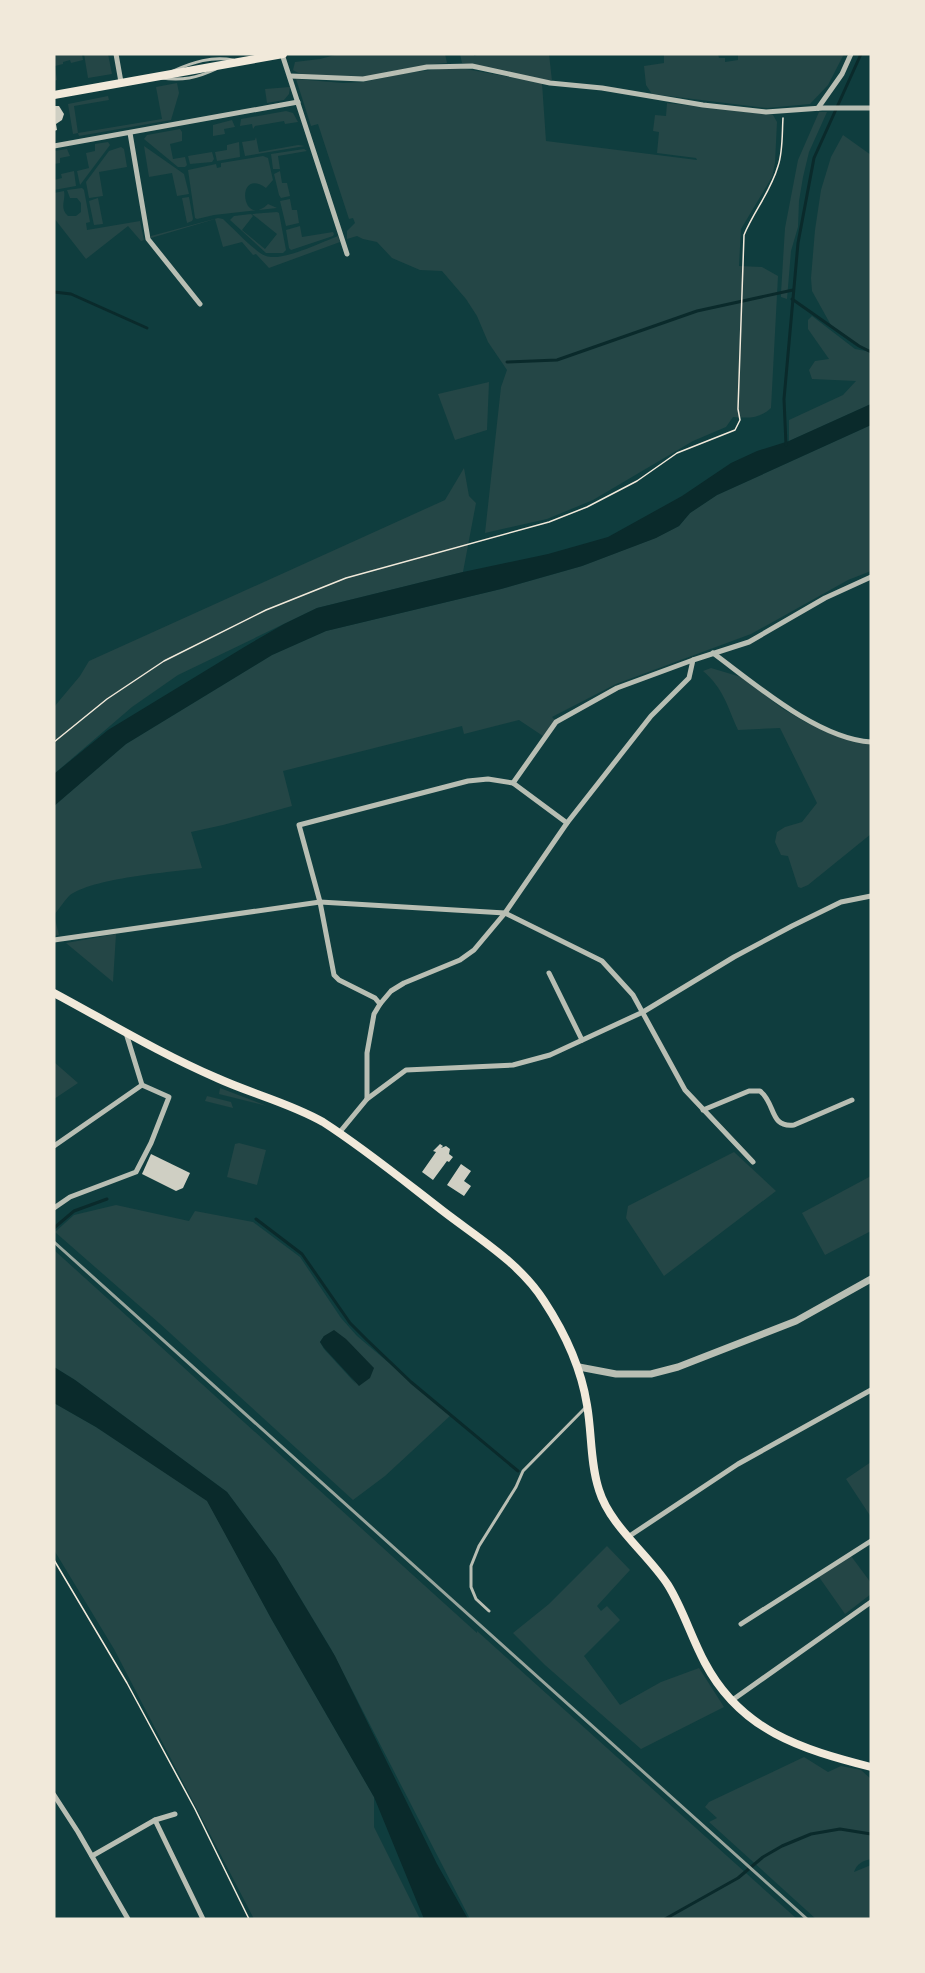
<svg xmlns="http://www.w3.org/2000/svg" width="925" height="1973" viewBox="0 0 925 1973" font-family="Barlow,sans-serif">
	<rect width="100%" height="100%" fill="#0f3d3e"/>
	<g fill="#244646" fill-rule="evenodd">
		<path d="M54,54H82L83,60L71,63L70,60L63,62V64L55,66L57,80L54,81Z"/>
		<path d="M84,54H108L112,74L88,78Z"/>
		<path d="M339,54H445L447,63C418,64 391,73 363,77C348,78 304,79 293,70L295,62L320,59Z"/>
		<path d="M460,54H474V56L480,54H549L552,81L462,63Z"/>
		<path d="M664,54H718L719,58H725V62L738,60V54H844L828,85L810,104L767,108L652,94L646,85L644,66L664,63Z"/>
		<path d="M455,67L542,83L546,141L697,160L696,158L657,153L659,132L653,131L655,115L666,116L667,103L773,115L777,122L775,163L772,177L741,229L739,266L762,267L778,276L771,408C759,419 749,418 733,417L726,427L693,441L593,500L547,519L485,533L501,387L507,370L488,342L477,316L466,299L442,271L420,270L392,258L377,242L363,239L357,236L347,239V231L355,223L353,218L349,219L318,124L311,126L296,79L343,83L363,82L406,73Z"/>
		<path d="M177,83L179,93L171,120L79,136L78,133L73,134L68,104L108,96L109,100L74,106L78,133L162,119L156,87Z"/>
		<path d="M290,87L289,94L284,100L267,103L265,89Z"/>
		<path d="M286,111L293,113L298,122L285,124L284,121L255,126L253,129L252,124L240,126L241,119Z"/>
		<path d="M819,112H827L809,152L803,177L799,201L798,227L791,251L787,299L781,297V293L785,228L798,160Z"/>
		<path d="M232,120L235,127L224,129L225,134L213,136V125Z"/>
		<path d="M180,129L182,132V141L170,144L173,159L185,157L187,165L185,167H178L144,139L147,135Z"/>
		<path d="M843,135L871,155V350L857,346L832,327L812,291L811,278L815,230L821,190L831,157Z"/>
		<path d="M256,137L259,152L298,145L305,146L245,156L242,142L255,140Z"/>
		<path d="M108,142L110,145L80,185L77,171L89,168L86,153L95,151V144Z"/>
		<path d="M239,142L240,157L217,161L215,152L227,150V145Z"/>
		<path d="M144,146L184,174L189,194L177,196L172,173L149,177Z"/>
		<path d="M121,147L124,149L127,167L99,172L103,196L89,198L86,182L109,151Z"/>
		<path d="M67,149L70,156L60,158V163L54,164V151Z"/>
		<path d="M304,149L307,151L278,156L280,169H273L271,154Z"/>
		<path d="M212,152L214,159L212,162L190,164L188,156Z"/>
		<path d="M263,156L268,158L273,180L266,188C235,166 241,230 268,204L277,208L214,215L197,219L195,218L188,170L216,164L217,168L221,167V163Z"/>
		<path d="M74,171L76,186L54,190V180L62,178L61,174Z"/>
		<path d="M280,171L282,183H287L290,196L281,198L279,195L274,174Z"/>
		<path d="M82,188L84,190L90,222L86,223L87,230L140,221L144,240L141,241L128,226L86,259L54,218V193L64,191C66,200 59,208 68,216H76L81,212V203L77,198H70L67,190Z"/>
		<path d="M189,197L193,219L192,221L187,223L182,198Z"/>
		<path d="M98,198L103,224L94,225L89,201Z"/>
		<path d="M290,199L292,210H297L299,223L286,226L280,201Z"/>
		<path d="M277,212L279,213L286,250L283,253H266L230,220L234,216L251,214L253,216L242,230L265,249L277,234L252,214Z"/>
		<path d="M218,218L223,219C233,228 255,252 266,256C282,262 322,242 338,236L340,242L269,268L256,254L253,255L242,242L223,247L215,219L151,238V236Z"/>
		<path d="M300,226L302,237L333,232L334,234L333,236L291,250L289,248L286,230Z"/>
		<path d="M812,316L855,349L871,352V404L789,441V420L843,395L856,381L812,379L809,370L815,361L829,359L808,329V320Z"/>
		<path d="M489,382L487,430L455,440L438,394Z"/>
		<path d="M871,425V571L848,580L751,634L616,684L552,717L555,720L543,736L519,720L464,734L462,726L283,771L292,806L223,825L191,832L202,868C172,872 91,878 69,896C64,901 59,909 54,915L59,935L54,936V806L126,744L272,655L326,631L501,589L582,566L655,538L679,526L690,513L717,495Z"/>
		<path d="M464,468L469,496L476,503L463,572L317,608L178,675L132,707L54,774V707L80,676L89,661L445,500Z"/>
		<path d="M711,668L741,677L783,709L809,724L871,744V834L808,885L801,888L798,887L788,856L781,855L775,842L777,832L785,827L802,822L817,803L780,728L738,730C727,706 724,689 703,671Z"/>
		<path d="M116,934L113,982L66,943Z"/>
		<path d="M54,1062L78,1083L54,1099Z"/>
		<path d="M220,1088L267,1106L219,1094Z"/>
		<path d="M207,1096L231,1102L233,1108L205,1101Z"/>
		<path d="M239,1143L266,1150L257,1185L227,1177L235,1144Z"/>
		<path d="M734,1152L776,1191L664,1276L626,1218L628,1206Z"/>
		<path d="M871,1176V1231L825,1255L802,1213Z"/>
		<path d="M116,1205L189,1221L195,1211L253,1222L300,1257L341,1318L357,1336L451,1415L385,1476L353,1500L159,1323L55,1232L74,1215ZM324,1336L356,1384L324,1349L320,1342Z"/>
		<path d="M54,1250L477,1633V1631L797,1919H470L331,1649L276,1558L227,1492L75,1380L54,1367Z"/>
		<path d="M54,1403L96,1427L207,1500L272,1620L374,1797V1827L420,1919H254L114,1649L54,1550Z"/>
		<path d="M871,1462V1517L846,1479Z"/>
		<path d="M607,1546L630,1570L597,1606L601,1611L607,1606L620,1620L584,1656L620,1705L661,1682L699,1668L724,1707L641,1749L545,1665L513,1633L549,1604Z"/>
		<path d="M851,1556L871,1583V1594L845,1614L819,1577Z"/>
		<path d="M804,1757L828,1772L841,1766L861,1770L871,1779V1859C863,1861 857,1863 854,1872L871,1865V1919H816L709,1822L717,1818L705,1807L709,1802Z"/>
	</g>
	<g fill="#0a2a2b">
		<path d="M871,404V425L717,495L690,513L679,526L656,538L582,566L501,589L326,631L272,655L126,744L54,806V774L108,730L246,646L284,624L317,608L463,572L548,554L608,537L682,496L731,463L757,451L789,441Z"/>
		<path d="M334,1330L346,1339L374,1368L370,1378L359,1386L324,1348L320,1342L324,1336Z"/>
		<path d="M54,1367L75,1380L227,1492L276,1558L335,1656L437,1864L468,1919H424L374,1797L272,1620L207,1501L96,1427L54,1403Z"/>
	</g>
	<g fill="none" stroke-linecap="round" stroke-linejoin="round">
		<g stroke="#0a2a2b" stroke-width="3">
			<path d="M54,292L71,294L147,328"/>
			<path d="M792,299L859,346L871,352"/>
			<path d="M507,362L557,360L697,311L793,290"/>
			<path d="M786,445L784,399L798,243L814,158L861,54"/>
			<path d="M256,1219L302,1254L350,1323L367,1340L411,1382L518,1471"/>
			<path d="M54,1228L74,1211L107,1199"/>
			<path d="M665,1919L738,1878L763,1857L782,1846L811,1834L840,1829L871,1834"/>
		</g>
	</g>
	<g fill="#cfcfc3">
		<path d="M54,106H59L64,114L62,120L56,124L57,130L54,131Z"/>
		<path d="M440,1144L443,1146L441,1148L446,1146L450,1149L449,1154L453,1157L449,1162L447,1161L433,1180L422,1172L436,1152L433,1151Z"/>
		<path d="M151,1154L190,1173L183,1188L176,1191L142,1174Z"/>
		<path d="M461,1164L471,1171L464,1181L471,1186L464,1196L447,1185Z"/>
	</g>
	<g fill="none" stroke-linecap="round" stroke-linejoin="round">
		<g stroke="#f1e9da" stroke-width="1.5">
			<path d="M54,742L107,699L164,661L266,610L346,578L549,522L587,507L637,481L677,453L735,430L740,420L738,409L744,235C754,211 771,191 778,166C783,152 782,133 783,118"/>
			<path d="M54,1560L127,1683L195,1809L249,1919"/>
		</g>
		<g stroke="#b8beb3" stroke-width="3">
			<path d="M173,71C193,62 212,56 233,60"/>
			<path d="M161,78C182,81 197,78 216,69"/>
			<path d="M489,1611L476,1599L471,1587V1566L479,1546L516,1487L523,1471L586,1407"/>
		</g>
		<g stroke="#b8beb3" stroke-width="5">
			<path d="M116,54L121,82"/>
			<path d="M282,54L347,254"/>
			<path d="M290,76L363,79L427,67L472,66L550,83L602,88L703,105L766,112L822,108H871"/>
			<path d="M818,108L842,74L851,54"/>
			<path d="M130,133L148,239L200,304"/>
			<path d="M54,146L298,102"/>
			<path d="M713,653C755,684 818,739 871,742"/>
			<path d="M513,783L556,722L617,688L693,660"/>
			<path d="M54,940L320,902L505,913L602,961L633,995L685,1090L753,1162"/>
			<path d="M549,973L582,1040"/>
			<path d="M380,1004L375,998L339,980L334,975L320,902L299,825L468,781L488,779L513,783L567,823"/>
			<path d="M367,1099L406,1070L513,1065L550,1055L643,1012L734,957L792,926L841,902L871,896"/>
			<path d="M703,1110L749,1091H760C776,1103 769,1128 794,1125L852,1100"/>
			<path d="M339,1133L367,1099V1053L374,1014L380,1004L391,991L404,983L460,960L474,950L505,913L567,823L651,716L689,678L693,660L749,642L825,598L871,577"/>
			<path d="M54,1146L142,1085"/>
			<path d="M54,1208L70,1197L136,1172L151,1143L169,1097L142,1085L126,1033"/>
			<path d="M628,1537L738,1464L871,1390"/>
			<path d="M741,1624L871,1541"/>
			<path d="M731,1701L871,1602"/>
			<path d="M54,1795L78,1832L128,1919"/>
			<path d="M155,1820L203,1919"/>
			<path d="M92,1856L155,1820L175,1814"/>
		</g>
		<path stroke="#b8beb3" stroke-width="7" d="M579,1367L616,1374H651L678,1367L796,1321L871,1279"/>
		<g stroke="#f1e9da" stroke-width="8">
			<path d="M54,95L283,54"/>
			<path d="M54,993C108,1022 161,1054 217,1078C252,1094 290,1103 323,1122C365,1149 404,1181 443,1211C478,1238 520,1263 544,1301C565,1333 581,1367 587,1405C592,1433 590,1463 599,1490C610,1526 648,1554 668,1585C683,1609 691,1637 705,1663C741,1731 801,1749 871,1767"/>
		</g>
		<path stroke="#97a49c" stroke-width="3" d="M54,1242L807,1919"/>
	</g>
	<rect width="925" height="1973" fill="none" stroke="#f1e9da" stroke-width="111"/>
</svg>
